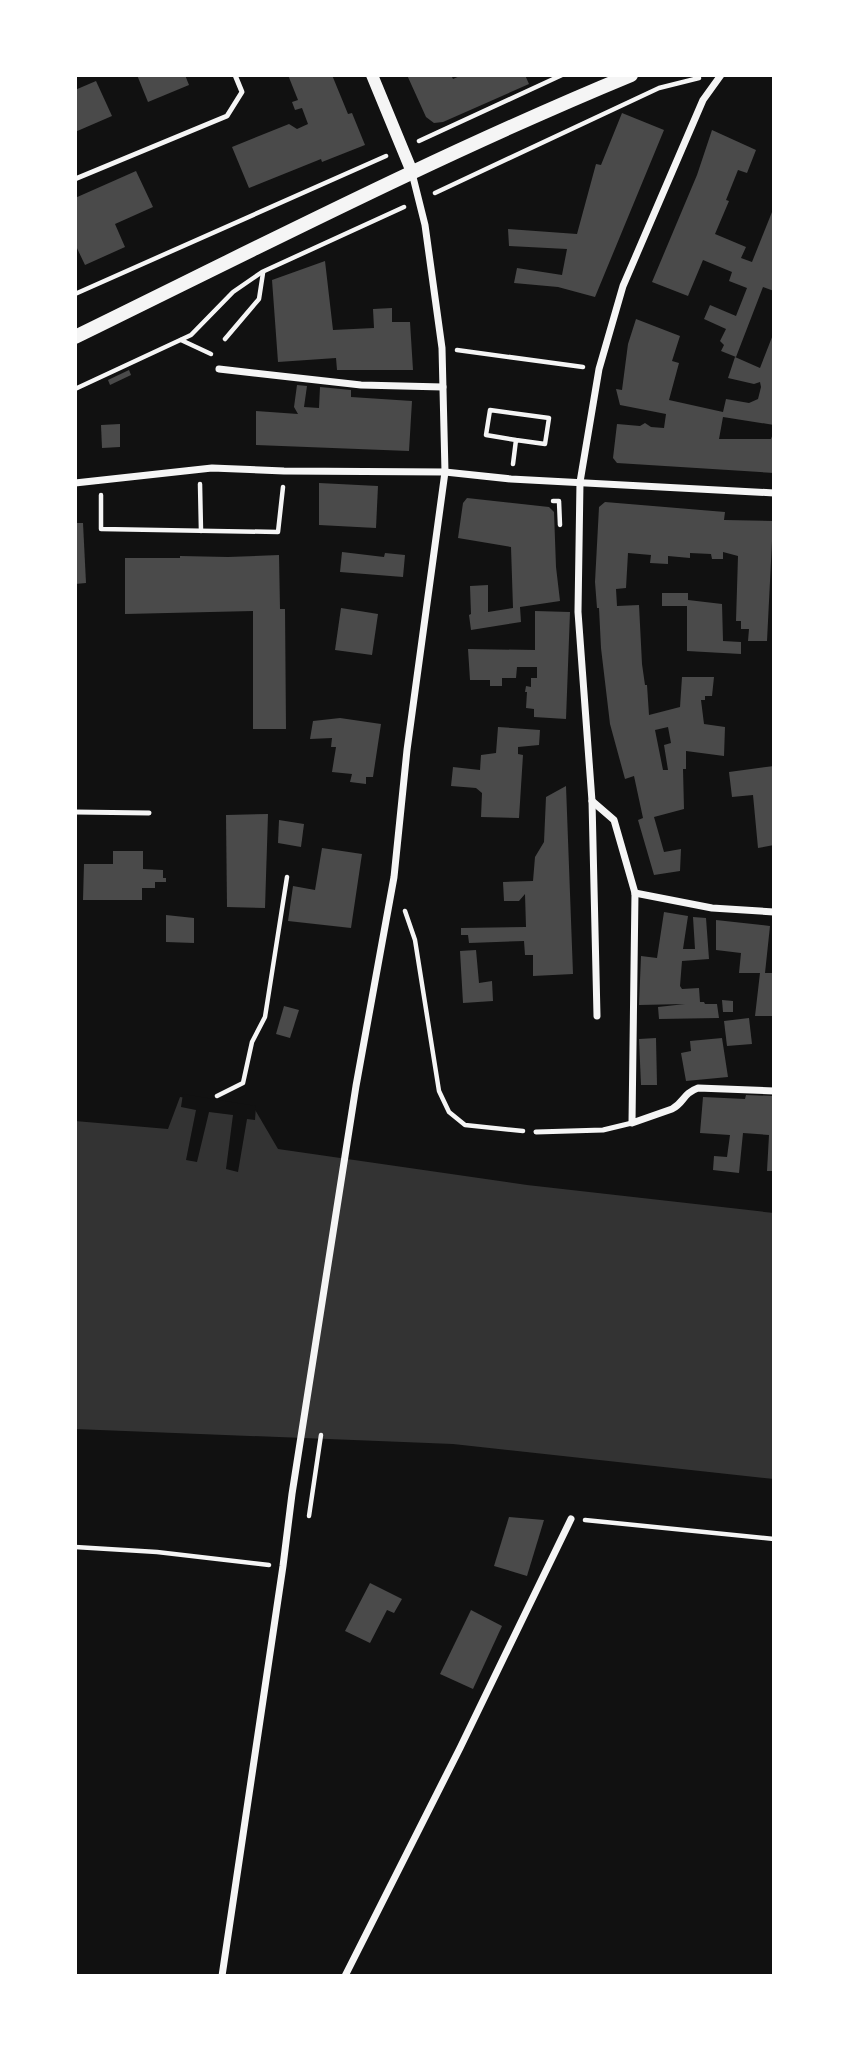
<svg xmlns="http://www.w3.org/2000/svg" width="849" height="2051" viewBox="0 0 849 2051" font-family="Overpass,sans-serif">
	<rect width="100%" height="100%" fill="#111"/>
	<path fill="#333" d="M180,1097L254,1108L278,1149L527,1185L774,1213V1479L453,1444L75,1429V1121L168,1129Z"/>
	<path fill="#111" d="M183,1094L256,1106L255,1120L247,1119L238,1172L226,1169L233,1115L209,1112L197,1162L186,1160L196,1110L181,1107Z"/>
	<g fill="#4a4a4a" fill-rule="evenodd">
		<path d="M137,75H185L189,85L148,102Z"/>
		<path d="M288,75H332L348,114L352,113L365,145L322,162L321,159L249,188L232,147L289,124L297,129L308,124L302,108L295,110L292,102L298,100Z"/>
		<path d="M407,75H451L453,79L462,75H525L529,84L443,122L434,123L426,117Z"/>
		<path d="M96,81L112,116L75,132V90Z"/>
		<path d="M622,113L664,130L595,297L558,287L514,283L517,268L562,275L567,249L509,246L508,229L577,234L596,164L601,165Z"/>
		<path d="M712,130L756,150L747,173L738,170L726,200L729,201L715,234L746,247L741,258L752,262L774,207V291L763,287L736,357L721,351L724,345L720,341L726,329L704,319L710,305L736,316L747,288L729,281L732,272L703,260L688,296L652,282L697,175Z"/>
		<path d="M136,171L153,207L115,224L125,247L85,265L75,244V198Z"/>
		<path d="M325,261L333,330L374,328L373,309L392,308V322H410L413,370H337L336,358L278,362L272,280Z"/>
		<path d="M636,319L680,336L672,361L679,363L669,400L723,412L726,399L749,403L758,399L761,387L760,382L754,384L728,378L735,357L760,368L774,332V425L723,417L719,439H771L774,431V473L617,463L613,458L617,424L640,426L645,423L651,427L664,428L666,414L620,405L616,389L622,390L628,344Z"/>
		<path d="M129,370L131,375L110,385L108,380Z"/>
		<path d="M297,385L307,386L304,407L319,408L320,387L351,390V397L412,401L409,451L256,445V411L298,414L294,407Z"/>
		<path d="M120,424V447L102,448L101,425Z"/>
		<path d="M319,483L378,486L376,528L319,525Z"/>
		<path d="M467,498L549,507L554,512L556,567L560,601L520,607L521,622L471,630L469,615L471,614L470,586L488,585V612L513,608L511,547L458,538L463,503Z"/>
		<path d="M605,502L725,512L724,520L773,521L767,641H748L749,629H741V621H736L738,556L723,552V559H712L711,554L690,553V558L668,556V564L650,563L651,555L628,553L626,588L616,589L617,606L639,605L642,664L645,685H647L649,715L680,707L682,677H714L712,696H705V700H701L704,724L725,727L724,756L686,751V769H683L684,809L654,817L664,852L681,849L680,871L654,875L638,820L643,818L634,776L625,779L610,724L601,648L599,608H597L595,582L599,507ZM668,727L671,743L664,745L668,770H663L655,730Z"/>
		<path d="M75,523H83L86,583L75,584Z"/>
		<path d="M342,552L384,557L385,553L405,555L403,577L340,572Z"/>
		<path d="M279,555L280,609H285L286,729H253V611L125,614V558H180V556L228,557Z"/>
		<path d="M662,593H688V600L722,604L723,641L741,642V654L687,651V606H662Z"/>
		<path d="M341,608L378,614L372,655L335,650Z"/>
		<path d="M535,611L570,612L566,719L534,717V709L526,708L527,692H525L526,686L531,687V678H537V667H517L516,678H502V686H490V680H470L468,649L535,650Z"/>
		<path d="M340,718L381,724L373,777H366V784L350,782L352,774L332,772L336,747H331L332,738L310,739L313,721Z"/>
		<path d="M498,727L540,730L539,745L518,747V754L523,755L519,818L481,817L482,793L476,788L451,786L453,767L480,770L481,755L496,753Z"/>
		<path d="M774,766V845L758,848L753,795L732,797L729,772Z"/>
		<path d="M566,786L573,974L533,976V955H525L524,941L469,943L468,935H461V928L526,927L525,894L519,901H504L503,882L533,881L535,857L544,842L546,797Z"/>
		<path d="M268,814L265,908L227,907L226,815Z"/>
		<path d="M279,820L304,824L301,847L278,843Z"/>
		<path d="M322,848L362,854L351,928L288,921L293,886L315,890Z"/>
		<path d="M113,851H143V869L163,870V878H166V882H155V888H142V900H83L84,864H113Z"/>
		<path d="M664,912L688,916L683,949H695L693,917L706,918L709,959L682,961L680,986L682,989L699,988L700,1002H704L705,1004H717L719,1018L659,1019L658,1007L685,1004L639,1005L641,956L657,958Z"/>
		<path d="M166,915L194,918V943L166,942Z"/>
		<path d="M716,920L770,926L765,973H774V1016H755L760,973H739L741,953L716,950Z"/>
		<path d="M476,950L479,983L492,981L493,1001L463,1003L460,951Z"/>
		<path d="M722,1000L733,1001V1012H723Z"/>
		<path d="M284,1006L299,1010L290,1038L276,1034Z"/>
		<path d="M749,1018L752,1044L727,1046L724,1021Z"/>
		<path d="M656,1038L657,1085H641L639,1039Z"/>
		<path d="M722,1038L728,1077L686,1081L681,1053L691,1051L690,1041Z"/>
		<path d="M746,1095L774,1096V1171H767L769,1135L743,1133L739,1173L713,1170L714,1156L727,1157L730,1135L700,1133L703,1097L745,1099Z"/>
		<path d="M509,1517L544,1520L527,1576L494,1566Z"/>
		<path d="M370,1583L402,1599L394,1613L387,1610L370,1643L345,1631Z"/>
		<path d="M471,1610L502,1626L473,1689L440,1674Z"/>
	</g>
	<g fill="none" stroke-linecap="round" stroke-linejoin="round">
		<g stroke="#f5f5f5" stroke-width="4.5">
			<path d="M419,141L562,75"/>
			<path d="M435,193L659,88L699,78"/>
			<path d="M75,294L386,156"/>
			<path d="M225,339L259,299L263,273"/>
			<path d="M181,340L211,354"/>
			<path d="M457,350L583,367"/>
			<path d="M75,389L191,335L233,292L262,272L404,207"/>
			<path d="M513,464L516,440L545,444L549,418L490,410L486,435L516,440"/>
			<path d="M200,484L201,531"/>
			<path d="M101,495V529L278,532L283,487"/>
			<path d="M553,501H559L560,525"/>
			<path d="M405,911L415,940L439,1091L449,1112L465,1125L523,1131"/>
			<path d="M217,1096L243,1083L252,1042L265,1017L287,877"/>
			<path d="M309,1516L321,1435"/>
			<path d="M585,1520L774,1539"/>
			<path d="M75,1547L157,1552L269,1565"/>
		</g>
		<g stroke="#f5f5f5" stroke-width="5">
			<path d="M75,179L227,116L242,92L235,75"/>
			<path d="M75,812L149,813"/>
			<path d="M536,1132L603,1130L632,1123"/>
		</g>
		<g stroke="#f5f5f5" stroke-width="7">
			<path d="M219,369L361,385L443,387"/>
			<path d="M75,483L212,468L284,471L445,472L511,479L774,493"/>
			<path d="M592,801L614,820L635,893L632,1123L672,1109C685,1102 682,1094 698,1088L774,1091"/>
			<path d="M635,893L712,908L774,912"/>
			<path d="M597,1016L592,801L578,612L580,482L599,369L623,286L703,100L721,75"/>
			<path d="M222,1976L283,1566L292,1494L356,1086L394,877L407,750L445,472L442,348L425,225L412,173"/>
			<path d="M345,1976L460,1748L571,1519"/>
		</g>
		<path stroke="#f5f5f5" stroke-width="12" d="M372,75L412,172"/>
		<path stroke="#f5f5f5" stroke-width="14" d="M75,337C259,247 442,153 631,75"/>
	</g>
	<rect width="849" height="2051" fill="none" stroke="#ffffff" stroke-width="154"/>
</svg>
